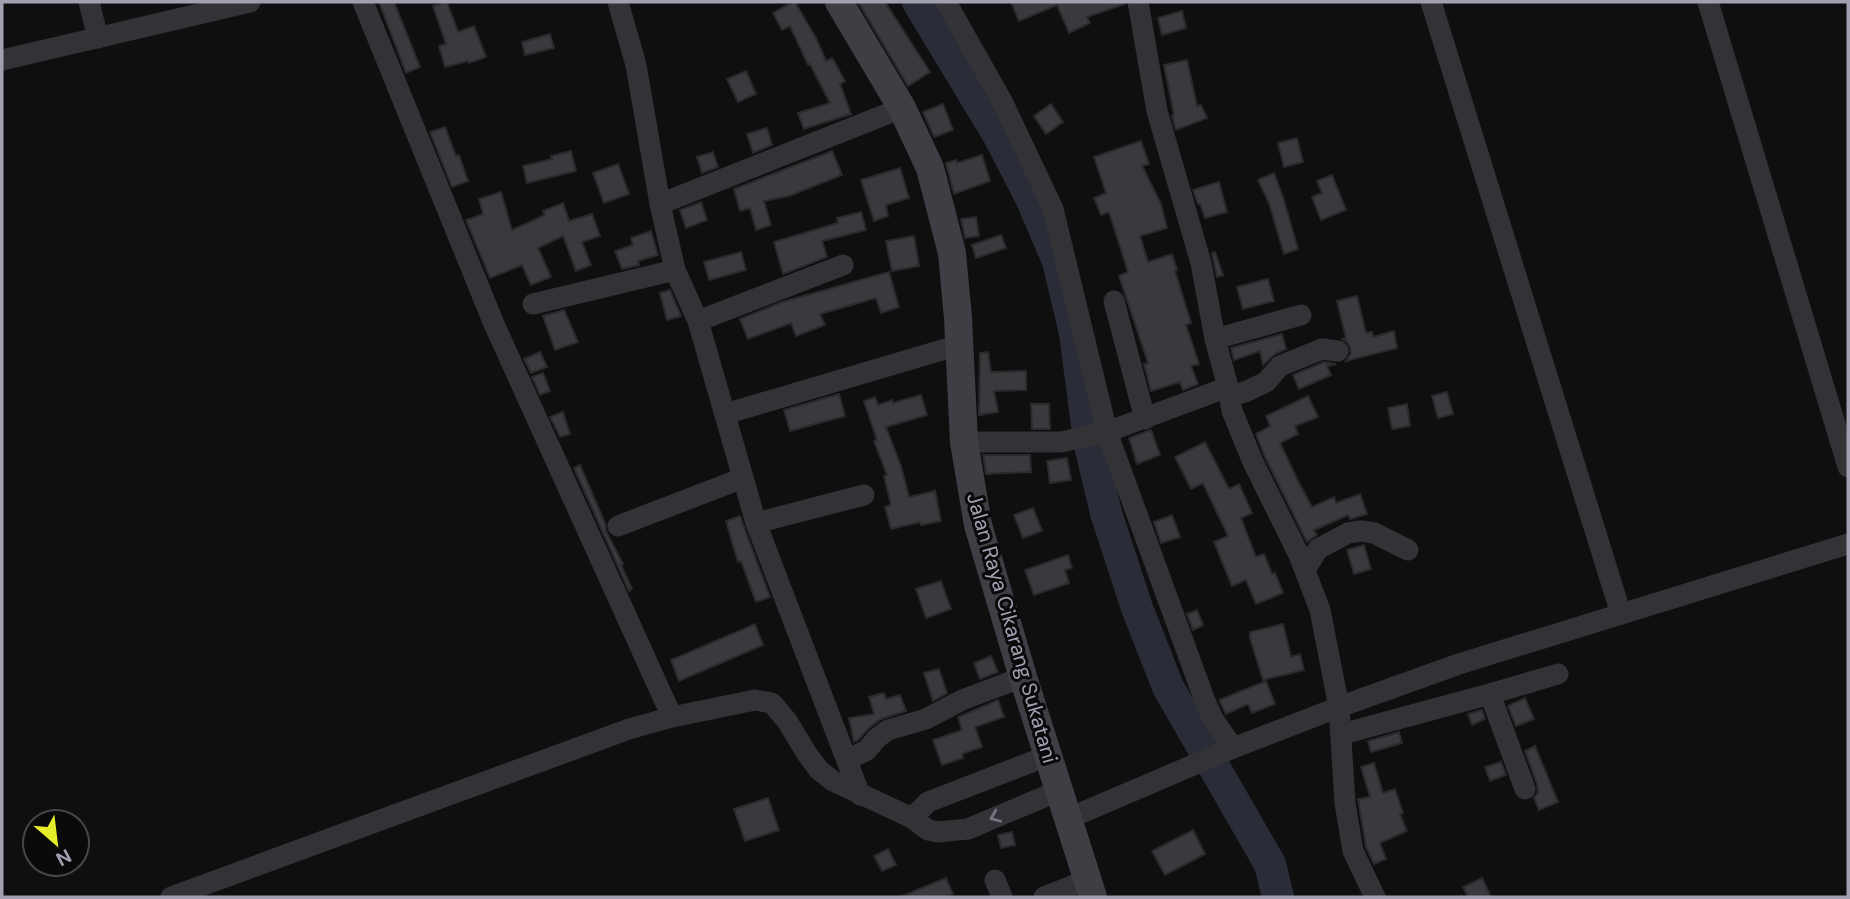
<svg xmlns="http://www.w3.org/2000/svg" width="1850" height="899" viewBox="0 0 1850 899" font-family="'DM Sans',sans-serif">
	<rect width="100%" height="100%" fill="#0f0f10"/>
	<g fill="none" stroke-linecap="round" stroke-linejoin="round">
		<path stroke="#2a2c37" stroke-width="32" d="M918,2L999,136L1031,198L1058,261L1075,333L1089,441L1106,513L1137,608L1168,687L1270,864L1278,897"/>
	</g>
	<g fill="#3a393d" stroke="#2a292c" stroke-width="2">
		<path d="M379,2H394L420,67L406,73Z"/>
		<path d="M447,2L458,32L474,26L486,57L469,63L468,61L445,67L439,46L446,44L433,6Z"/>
		<path d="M793,2H795L816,38L826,61L832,58L845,81L840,84L851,114L804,129L798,113L830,103L810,64L808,65L790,26L782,30L773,13Z"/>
		<path d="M858,2H885L930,72L908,86Z"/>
		<path d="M1011,2H1124L1125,4L1087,17L1090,23L1069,33L1057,5L1019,21Z"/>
		<path d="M1182,11L1186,28L1162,35L1158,18Z"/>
		<path d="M550,34L554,48L525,55L522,42Z"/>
		<path d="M1187,60L1197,106L1201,105L1207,118L1176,130L1172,116L1174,115L1164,65Z"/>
		<path d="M746,71L756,94L738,102L727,79Z"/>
		<path d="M943,104L953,130L934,137L923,112Z"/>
		<path d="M1051,104L1063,122L1046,134L1034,116Z"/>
		<path d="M445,127L456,156L459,155L468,181L452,187L430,132Z"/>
		<path d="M767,128L772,145L753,153L747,134Z"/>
		<path d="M1297,138L1303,162L1284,167L1278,143Z"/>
		<path d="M1141,141L1149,164L1142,166L1161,204L1167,228L1140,236L1148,262L1172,254L1177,270L1175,271L1191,323L1186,325L1199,364L1191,366L1198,384L1183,390L1180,382L1151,391L1144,364L1148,363L1119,276L1128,272L1109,212L1101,215L1094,198L1106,193L1094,157Z"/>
		<path d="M571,151L576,171L527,183L523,166L552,159L551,156Z"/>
		<path d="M832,151L842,175L789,196L764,201L771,225L756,230L750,208L740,211L734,189Z"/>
		<path d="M713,152L718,167L702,173L697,157Z"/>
		<path d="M982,155L990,181L954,194L946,163L956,160L957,163Z"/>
		<path d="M618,164L629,194L604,203L593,173Z"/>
		<path d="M900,168L909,198L886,205L888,216L874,221L861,180Z"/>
		<path d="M1274,173L1283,197L1298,249L1284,254L1269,203L1258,180Z"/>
		<path d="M1332,175L1346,210L1321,220L1312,197L1322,193L1317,181Z"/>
		<path d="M1219,182L1227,212L1205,218L1200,204H1198L1193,190Z"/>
		<path d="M501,192L512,230L545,215L543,211L563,203L569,221L592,214L600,236L582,242L591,265L576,271L563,236L538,248L551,277L531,285L522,265L490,278L466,220L483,214L479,199Z"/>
		<path d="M701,202L707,220L686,228L680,210Z"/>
		<path d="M861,212L866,230L822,241L827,257L783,274L774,242L838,223L837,218Z"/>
		<path d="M976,217L979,236L965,238L961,219Z"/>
		<path d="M651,231L658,255L638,261L639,265L622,269L615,251L633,245L631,238Z"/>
		<path d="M1001,235L1006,248L976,258L972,245Z"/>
		<path d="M914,236L919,266L892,271L886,241Z"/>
		<path d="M741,252L746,270L709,280L704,262Z"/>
		<path d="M1215,252L1223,275L1217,277L1212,253Z"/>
		<path d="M889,272L899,307L881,313L876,298L820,314L825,325L796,336L791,323L748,339L740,319L782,302Z"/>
		<path d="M1268,279L1274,301L1243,309L1237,287Z"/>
		<path d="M670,290L681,316L667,320L660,293Z"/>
		<path d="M1357,296L1366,333L1372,332L1373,337L1394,331L1397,348L1346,361L1351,353L1350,347L1346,341L1342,339L1346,338L1337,301Z"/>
		<path d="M564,310L578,342L555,350L543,316Z"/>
		<path d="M1282,334L1286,349L1275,354L1263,365L1260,351L1234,360L1231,348Z"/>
		<path d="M540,352L547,367L531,373L524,359Z"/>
		<path d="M988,352L991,372L1026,371V390L994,391L998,412L979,415L980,353Z"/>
		<path d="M1324,362L1336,364L1327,366L1331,375L1299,389L1293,375Z"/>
		<path d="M543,373L550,391L540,395L532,377Z"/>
		<path d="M1447,392L1453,414L1438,418L1432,396Z"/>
		<path d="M839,394L845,416L790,431L784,410Z"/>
		<path d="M921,395L927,415L886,427L901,466L909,497L935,491L941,521L921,525L920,522L891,529L885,507L891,505L884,476L887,475L874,441L877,440L864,401L875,397L878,405L892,400L893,403Z"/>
		<path d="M1308,396L1318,417L1295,426L1298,434L1280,443L1299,483L1312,507L1334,497L1336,503L1360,494L1367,514L1350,519L1348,515L1314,530L1317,535L1307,542L1265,457L1256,434L1270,426L1266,416Z"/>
		<path d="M1031,404H1049L1050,429H1032Z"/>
		<path d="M1407,404L1410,426L1392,429L1388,408Z"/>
		<path d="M563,412L570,434L560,437L550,417Z"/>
		<path d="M1151,430L1160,455L1137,464L1129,438Z"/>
		<path d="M1205,442L1229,489L1239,484L1252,513L1241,518L1256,557L1264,554L1272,574L1275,573L1283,593L1256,604L1246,580L1232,586L1214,542L1228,536L1203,483L1191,489L1175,457Z"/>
		<path d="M983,455H1030L1031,472L986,474Z"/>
		<path d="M1067,458L1071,480L1050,483L1047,461Z"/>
		<path d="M580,465L605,523L606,531L623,564L621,565L632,589L629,591L574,468Z"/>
		<path d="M1033,508L1042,531L1023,538L1014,515Z"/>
		<path d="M1172,515L1180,537L1161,543L1154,522Z"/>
		<path d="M740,516L770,597L756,602L741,561L738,562L726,521Z"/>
		<path d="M1364,545L1371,569L1354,574L1347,550Z"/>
		<path d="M1068,555L1072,568L1065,570L1069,583L1034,595L1025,570Z"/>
		<path d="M941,581L951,609L926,618L916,589Z"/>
		<path d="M1197,610L1203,625L1193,630L1187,614Z"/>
		<path d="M755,624L763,645L679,681L671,660Z"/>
		<path d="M1283,624L1291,657L1300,654L1304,670L1263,680L1250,638V632Z"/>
		<path d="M991,656L998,672L980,679L974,663Z"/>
		<path d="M939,669L947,693L933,701L924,673Z"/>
		<path d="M1266,681L1275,704L1252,713L1248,704L1226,714L1219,700Z"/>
		<path d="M884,693L886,699L900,695L906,711L881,719L869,728L859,739L854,742L849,718L874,714L869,697Z"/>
		<path d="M1525,698L1534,719L1516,726L1508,706Z"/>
		<path d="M998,700L1004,717L975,727L982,747L962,754L963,758L942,765L933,740L962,730L958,717Z"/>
		<path d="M1482,710L1485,719L1472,725L1468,714Z"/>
		<path d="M1399,732L1402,743L1371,752L1368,741Z"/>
		<path d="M1535,746L1558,802L1539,810L1534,798L1538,792L1537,784L1525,751Z"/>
		<path d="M1501,762L1506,775L1490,781L1485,767Z"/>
		<path d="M1374,763L1383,793L1395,789L1403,813L1400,814L1407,831L1380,843L1386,859L1374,864L1366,847L1358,799L1370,797L1361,767Z"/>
		<path d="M768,798L779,830L745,841L734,809Z"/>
		<path d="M1193,830L1205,854L1165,875L1152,851Z"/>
		<path d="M1012,832L1015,845L1001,848L998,835Z"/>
		<path d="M888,849L896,865L882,871L874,856Z"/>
		<path d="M946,878L953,894L945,897H900Z"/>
		<path d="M1482,878L1491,897H1468L1463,887Z"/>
	</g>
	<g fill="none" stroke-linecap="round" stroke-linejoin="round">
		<g stroke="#333237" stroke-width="21">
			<path d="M89,2L98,38"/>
			<path d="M363,2L494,324L672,717"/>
			<path d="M618,2L636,65L660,204L675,270L698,321L756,523L860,795"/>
			<path d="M946,2L1003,103L1053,209L1107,432L1205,701L1213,719L1233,748"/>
			<path d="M1138,2L1157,111L1201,263L1215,339L1228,387L1232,411L1253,462L1299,555L1320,610L1339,707L1345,803L1353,851L1375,897"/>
			<path d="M1431,2L1621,614"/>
			<path d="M1708,2L1848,467"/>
			<path d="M2,60L250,2"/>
			<path d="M660,204L902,108"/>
			<path d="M1114,301L1145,419"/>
			<path d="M533,304L675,270"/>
			<path d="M698,321L843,265"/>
			<path d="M1215,339L1301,315"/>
			<path d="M1229,396L1245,392L1266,382L1280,366L1322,349L1338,351"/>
			<path d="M725,414L959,345"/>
			<path d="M964,442H1061L1107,432L1228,387"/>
			<path d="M756,523L864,495"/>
			<path d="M618,526L743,478"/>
			<path d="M1305,570L1318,549L1348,533L1361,531L1374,533L1408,550"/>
			<path d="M1490,694L1525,789"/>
			<path d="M1342,734L1490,694L1558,674"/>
			<path d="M847,760L867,750L877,738L888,730L926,719L962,700L1023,677"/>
			<path d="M912,818L928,802L1047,756"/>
			<path d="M1067,819L1233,748L1339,707L1459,664L1848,544"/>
			<path d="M995,880L1002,897"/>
			<path d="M171,897L629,729L672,717L755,700L772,703L787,721L807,754L819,770L833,781L912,818L928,830L938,832L968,829L1058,791"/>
			<path d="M1044,897L1087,880"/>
		</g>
		<path stroke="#3f3e45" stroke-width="28" d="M839,2L902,108L930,168L952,253L958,318L964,442L978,525L1023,677L1093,897"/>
	</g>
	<defs><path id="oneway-chevron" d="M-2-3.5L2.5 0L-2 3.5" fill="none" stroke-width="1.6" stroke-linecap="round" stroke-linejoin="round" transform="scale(1.75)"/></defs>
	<use stroke="#757480" href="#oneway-chevron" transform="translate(995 817) rotate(157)"/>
	<g text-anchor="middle" stroke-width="6" stroke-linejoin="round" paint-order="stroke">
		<g font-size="21" fill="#a1a0b1" stroke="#0a0a0b">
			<text transform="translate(1012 628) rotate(74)" y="7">Jalan Raya Cikarang Sukatani</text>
		</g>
	</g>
	<rect width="1850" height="899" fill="none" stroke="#a1a0b1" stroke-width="7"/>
	<g transform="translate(56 843) rotate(152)"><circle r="33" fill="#0a0a0b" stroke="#46464d" stroke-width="2"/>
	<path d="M0-5L12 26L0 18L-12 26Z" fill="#e5ed2a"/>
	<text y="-10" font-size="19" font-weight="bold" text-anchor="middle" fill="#a1a0b1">N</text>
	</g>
</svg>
